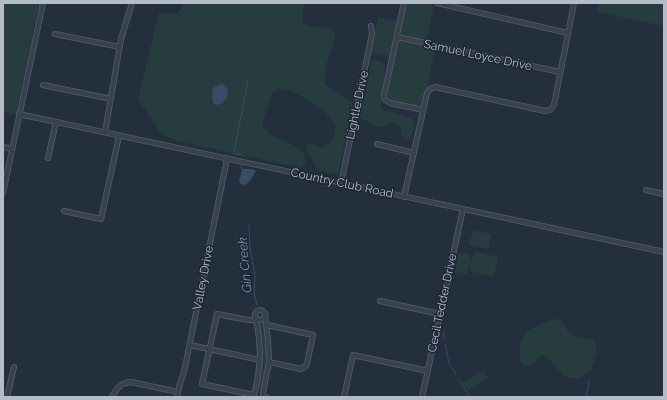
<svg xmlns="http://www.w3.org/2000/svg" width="667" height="400" viewBox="0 0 667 400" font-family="Raleway,sans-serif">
	<rect width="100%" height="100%" fill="#242f3e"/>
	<g fill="#263c3f">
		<path d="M3,3H39L16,115L3,112Z"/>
		<path d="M185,3L206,4L208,3H305L302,17L303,23C313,29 326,24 335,32C335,43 330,52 327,62C325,70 325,77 325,85L350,100L353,106L338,173L336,174L320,171L317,169L306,148L307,145L310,143L321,148L331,143C333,138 337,132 335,126C334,114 296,91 285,89C280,88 274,90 272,94C269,99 269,105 267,109C266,113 264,117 263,121C261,144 312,139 305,165L301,168L177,141L162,135L138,99L159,13L177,14Z"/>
		<path d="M406,3H420L434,6L426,41L402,37L400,32Z"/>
		<path d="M599,3H664V26L597,12Z"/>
		<path d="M378,17L397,21L390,55H389L379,54L370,55Z"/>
		<path d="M401,41L433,48L435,50L423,105L420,107L391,101L387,95L398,43Z"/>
		<path d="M375,60L382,62L385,66L381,106L382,109L411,118L414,120C415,126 412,137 407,140L404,139L401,134L400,126C390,120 387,128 377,127C373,126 372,124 369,122C366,120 362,119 359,118L371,63Z"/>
		<path d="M473,230L492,234L488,249L469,245Z"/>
		<path d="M475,251L498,257L494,276L471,272L470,271V267H469L467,274L455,272L459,252L471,255L470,261H471Z"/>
		<path d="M553,319L561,320L569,333L576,337L591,339L596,344L597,351L591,371L580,378H568L563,375L547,357L544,355L538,358L532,366C514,369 519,340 527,331Z"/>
		<path d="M261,321L264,322L267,347V363L262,389H260L258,387C262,365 262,345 259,323Z"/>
		<path d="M483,370L488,378L467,391L462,383Z"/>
	</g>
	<g fill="#394c67">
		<path d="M221,84C233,88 228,101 219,105L214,104L212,98L213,88Z"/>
		<path d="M242,169H253L256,171L250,181L245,185L241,184L239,182Z"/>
	</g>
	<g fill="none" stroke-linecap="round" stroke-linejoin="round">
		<g stroke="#394c67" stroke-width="1">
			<path d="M243,156V155L235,154L234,152L248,81"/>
			<path d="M241,165L242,169"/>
			<path d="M249,225L250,248L255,276L254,293L257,305"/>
			<path d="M444,331V339"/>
			<path d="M445,344L449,363L456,375"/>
			<path d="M459,380L470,397"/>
			<path d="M586,397L589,382"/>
		</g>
		<defs>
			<g id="minor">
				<path d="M404,3L384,95L385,100L390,103L423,110"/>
				<path d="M437,3L568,33"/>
				<path d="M55,34L120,47"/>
				<path d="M397,37L560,72"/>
				<path d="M43,85L111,99"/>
				<path d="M19,114L664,252"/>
				<path d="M105,132L121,39L132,3"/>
				<path d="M377,144L414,153"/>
				<path d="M3,147L12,149"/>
				<path d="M48,158L56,122"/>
				<path d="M341,183L372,34L371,26"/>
				<path d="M646,190L664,194"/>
				<path d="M3,193L43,3"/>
				<path d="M404,197L427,93L430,89L435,87L545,111L550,110L554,105L574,3"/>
				<path d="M64,211L101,219L119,136"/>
				<path d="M380,301L440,314"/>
				<circle cx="260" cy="315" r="5"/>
				<path d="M267,325L313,335L307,364L305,367L301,369L269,362"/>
				<path d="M190,345L260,360"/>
				<path d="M255,392C261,364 262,344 255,316"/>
				<path d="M263,393L269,362L268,340L265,314"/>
				<path d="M254,395L202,384L217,314L248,320H256"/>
				<path d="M7,397L14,367"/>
				<path d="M112,397C117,388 120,383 131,382L178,392"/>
				<path d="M177,397L180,383L184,372L227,159"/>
				<path d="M263,397H266"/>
				<path d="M344,397L353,355L428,371"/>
				<path d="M422,397L463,209"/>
			</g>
		</defs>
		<use href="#minor" stroke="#565f6c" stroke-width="6"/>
		<use href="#minor" stroke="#38414e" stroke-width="4.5"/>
	</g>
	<g text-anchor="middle" stroke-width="3" stroke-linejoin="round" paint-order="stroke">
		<g font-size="12" fill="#b4bcc9" stroke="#1d2633">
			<text transform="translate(478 55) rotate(12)" y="4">Samuel Loyce Drive</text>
			<text transform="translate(357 105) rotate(-78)" y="4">Lightle Drive</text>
			<text transform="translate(342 183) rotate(12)" y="4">Country Club Road</text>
			<text transform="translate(203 278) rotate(-79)" y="4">Valley Drive</text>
			<text transform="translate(442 303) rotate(-78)" y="4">Cecil Tedder Drive</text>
		</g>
		<g font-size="13" font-style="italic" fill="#7c92b1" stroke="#1d2633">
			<text transform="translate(244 265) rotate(-95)" y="5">Gin Creek</text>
		</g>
	</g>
	<rect width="667" height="400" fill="none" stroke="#b4bcc9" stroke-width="8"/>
</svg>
